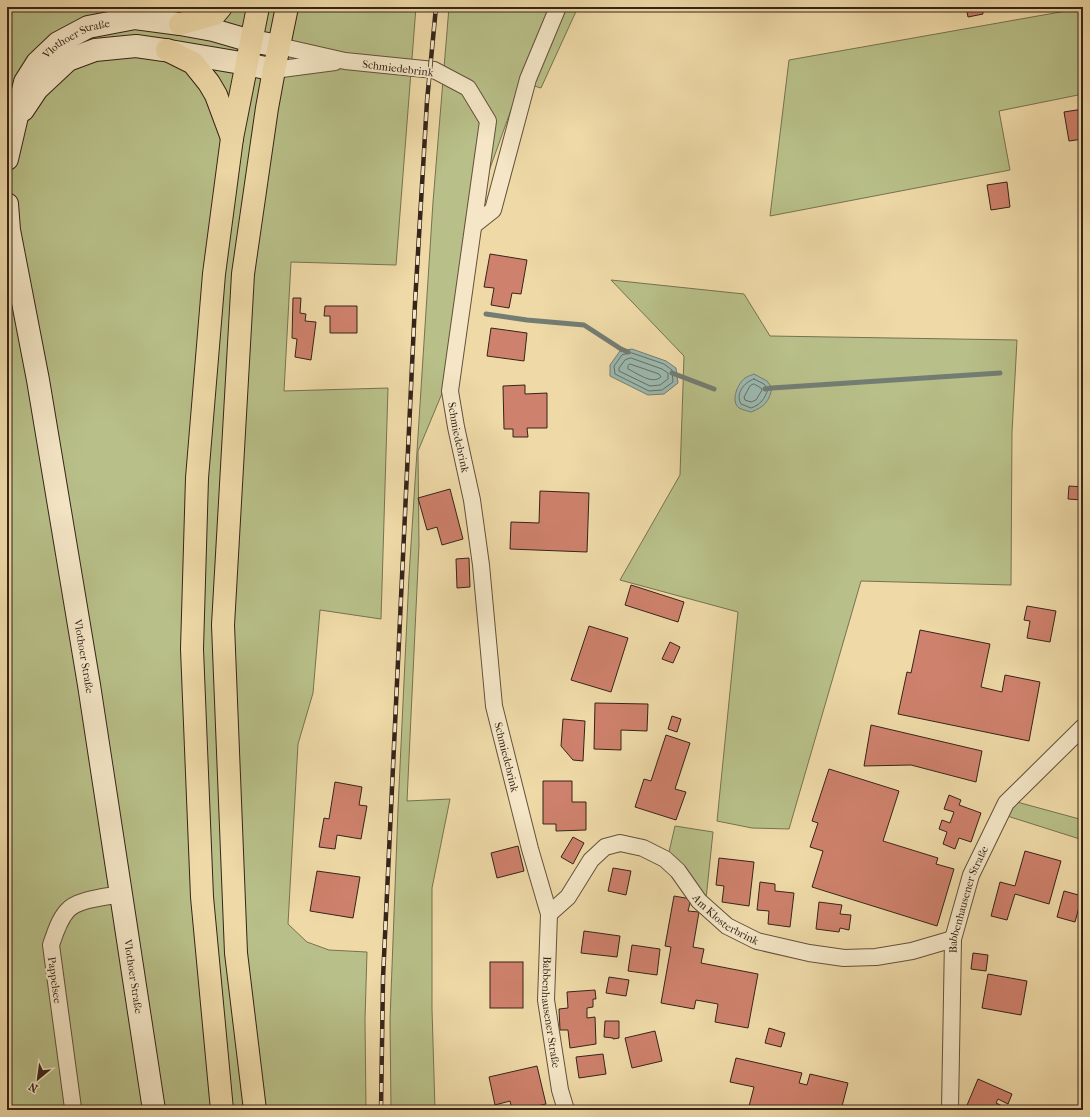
<svg xmlns="http://www.w3.org/2000/svg" width="1090" height="1117" viewBox="0 0 1090 1117" font-family="'IM FELL French Canon',serif">
	<rect width="100%" height="100%" fill="#eed9a7"/>
	<filter id="stains"><feTurbulence type="fractalNoise" baseFrequency=".005" numOctaves="4"/><feColorMatrix values="0 0 0 0 .2 0 0 0 0 .09 0 0 0 0 .02 0 0 0 .5 -.17"/></filter>
	<radialGradient id="worn" r=".72"><stop offset=".6" stop-color="#630" stop-opacity="0"/><stop offset="1" stop-color="#630" stop-opacity=".3"/></radialGradient>
	<g fill="#b8bf88" stroke="#777250">
		<path d="M7,7H416L396,265L291,262L284,391L388,388L381,619L320,610L313,693L298,744L288,924L307,942L329,950L367,952L365,1020L366,1110H7Z"/>
		<path d="M449,7H578L541,88L521,82L471,221L443,391L418,451L419,545L407,801L450,799L432,888V1009L435,1110H391L390,1020L398,809L409,576L433,202Z"/>
		<path d="M1083,8V94L999,111L1010,170L770,216L789,60Z"/>
		<path d="M611,280L744,294L770,336L1017,340L1012,432L1011,585L861,581L789,829L752,828L717,821L738,612L620,580L680,475L684,356Z"/>
		<path d="M1017,802L1083,820V840L1004,815Z"/>
		<path d="M675,826L713,832L706,899L684,866L669,852Z"/>
	</g>
	<g fill="#9bb9af" stroke="#737d73">
		<path d="M632,349L666,361L676,368L678,383L664,394L648,395L610,376V365L620,351Z"/>
		<path d="M754,374L767,381L772,388C769,402 764,407 751,412C748,411 743,410 739,408C730,401 738,383 745,378C748,376 752,375 754,374Z"/>
	</g>
	<g fill="none" stroke-linecap="round" stroke-linejoin="round">
		<g stroke="#686e64" stroke-width="1">
			<path d="M632,353L664,364L672,370L673,382L662,390L649,391L615,374L614,366L622,355Z"/>
			<path d="M631,358L662,369L668,373V379L660,385L650,386L619,371V368L625,360Z"/>
			<path d="M630,364L659,374L661,377C652,385 637,373 628,369V366Z"/>
			<path d="M754,379L764,384L768,389C765,399 760,405 751,408L741,404C735,394 744,382 754,379Z"/>
			<path d="M754,384L761,388L762,390L756,400L751,402L745,400L744,397L750,386Z"/>
		</g>
		<g stroke="#737d73" stroke-width="5">
			<path d="M486,314L527,320L584,325L621,349L628,352"/>
			<path d="M672,373L714,389"/>
			<path d="M765,389L772,388L1000,373"/>
		</g>
	</g>
	<g fill="#ce816c" stroke="#362419">
		<path d="M966,7H982L983,14L968,17Z"/>
		<path d="M1083,109V139L1069,141L1064,112Z"/>
		<path d="M1007,182L1010,207L991,210L987,185Z"/>
		<path d="M490,254L527,260L521,294L512,293L509,308L491,305L494,288L484,287Z"/>
		<path d="M293,298H301L300,313L306,314L305,321L316,322L311,360L295,357L297,339L292,338Z"/>
		<path d="M325,306H357V333H330V316H324Z"/>
		<path d="M491,328L527,333L524,361L487,356Z"/>
		<path d="M525,385V394L547,393V428H527L528,437H513V429H504L503,386Z"/>
		<path d="M1069,486L1083,487L1082,500L1068,499Z"/>
		<path d="M450,489L463,539L442,545L437,527L427,530L418,498Z"/>
		<path d="M540,491L589,493L587,552L510,549L511,522L539,523Z"/>
		<path d="M469,558L470,587L457,588L456,559Z"/>
		<path d="M631,585L684,602L678,622L625,605Z"/>
		<path d="M1027,606L1056,611L1050,642L1027,638L1030,621L1024,620Z"/>
		<path d="M589,626L628,638L611,692L571,680Z"/>
		<path d="M920,630L990,644L981,687L1002,692L1005,675L1040,682L1029,741L898,714L907,672L911,673Z"/>
		<path d="M670,642L680,647L673,663L662,659Z"/>
		<path d="M595,703L648,704L647,731L621,730V750L594,749Z"/>
		<path d="M672,716L681,719L677,732L668,729Z"/>
		<path d="M563,719L585,721L583,761L573,760L561,746Z"/>
		<path d="M871,725L982,751L976,782L911,765L864,766Z"/>
		<path d="M666,735L690,743L675,789L686,792L676,820L635,807L644,779L651,781Z"/>
		<path d="M829,769L899,791L883,841L938,858L936,864L954,869L937,926L812,887L823,851L810,847L818,823L812,821Z"/>
		<path d="M543,781H572V802H586V830L556,831V824H543Z"/>
		<path d="M335,782L362,787L359,805L367,806L361,839L337,835L335,849L319,847L324,818L329,819Z"/>
		<path d="M1083,792V810L1079,809Z"/>
		<path d="M949,795L961,800L959,805L981,813L971,842L959,838L955,849L943,844L947,832L939,829L942,820L950,823L954,812L944,809Z"/>
		<path d="M573,837L584,843L573,864L561,857Z"/>
		<path d="M518,846L524,871L497,878L491,853Z"/>
		<path d="M1025,851L1061,861L1049,904L1015,894L1007,920L991,916L1000,882L1015,886Z"/>
		<path d="M719,858L754,862L749,906L722,902L724,886L716,885Z"/>
		<path d="M613,868L631,871L626,895L608,891Z"/>
		<path d="M317,871L360,877L353,918L310,911Z"/>
		<path d="M760,882L775,884V891L794,893L790,927L768,924L769,911L757,910Z"/>
		<path d="M1064,891L1082,896L1075,922L1057,917Z"/>
		<path d="M674,896L691,899L688,911L699,912L693,947L704,949L701,963L758,974L748,1028L715,1022L718,1004L696,1000L694,1009L661,1003L671,947L665,946Z"/>
		<path d="M819,902L842,905L840,914L851,915L849,930L840,928L839,932L816,929Z"/>
		<path d="M584,931L620,936L617,957L581,953Z"/>
		<path d="M632,945L660,949L657,975L628,971Z"/>
		<path d="M973,953L988,955L986,971L971,969Z"/>
		<rect x="490" y="962" width="33" height="46"/>
		<path d="M988,974L1027,981L1021,1015L982,1008Z"/>
		<path d="M609,977L629,980L626,996L606,993Z"/>
		<path d="M595,990L596,999H593V1007L587,1008V1018L595,1017L596,1044L570,1048L568,1030H560L559,1009L568,1008L567,992Z"/>
		<path d="M605,1021H619V1038L613,1039V1038L604,1037Z"/>
		<path d="M769,1028L785,1033L781,1047L765,1043Z"/>
		<path d="M655,1031L662,1061L632,1068L625,1038Z"/>
		<path d="M603,1054L606,1074L579,1078L576,1057Z"/>
		<path d="M736,1058L802,1073L799,1083L807,1085L810,1074L848,1083L841,1110H748L754,1087L730,1082Z"/>
		<path d="M537,1066L546,1104L519,1110H512L510,1101L495,1105L489,1077Z"/>
		<path d="M978,1079L1012,1094L1008,1104L998,1099L996,1103L1011,1110H965Z"/>
	</g>
	<g fill="none" stroke-linecap="round" stroke-linejoin="round">
		<defs>
			<g id="street">
				<path id="s1" d="M279,46L345,61L434,70L468,88L488,121L450,391L456,427L472,500L481,565L494,706L530,849L549,914L546,1000L560,1090L566,1110"/>
				<path d="M274,70L335,62"/>
				<path d="M474,225L493,210L528,79L558,7"/>
				<path id="s2" d="M549,914L568,897L591,860L605,847L620,843L643,848L665,859L678,871L699,901L727,926L757,941L809,953L844,958L876,957L912,951L953,939"/>
				<path d="M72,1110L73,1108L51,945C55,933 59,920 67,911C77,899 106,897 121,894"/>
				<path id="s3" d="M950,1110L953,939L971,875L1006,803L1083,727"/>
			</g>
			<g id="secondary">
				<path d="M23,110L37,89L68,60L95,50L136,46L164,50L247,64L274,70"/>
				<path id="s4" d="M7,159L25,82L37,63L58,43L88,27L135,18L180,24L213,30L251,41L279,46"/>
				<path id="s5" d="M7,204L9,230L38,380L89,685L154,1110"/>
			</g>
			<g id="primary">
				<path d="M180,24L215,14L221,7"/>
				<path d="M167,50L193,63L209,83L216,95L232,138"/>
				<path d="M274,70L287,7"/>
				<path d="M232,138L258,7"/>
			</g>
			<g id="highway">
				<path d="M222,1110L202,897L192,649L197,478L214,274L232,138"/>
				<path d="M255,1110L236,953L223,625L243,274L267,108L274,70"/>
			</g>
		</defs>
		<use href="#street" stroke="#64513c" stroke-width="18"/>
		<use href="#secondary" stroke="#362419" stroke-width="24"/>
		<use href="#primary" stroke="#362419" stroke-width="24"/>
		<use href="#highway" stroke="#362419" stroke-width="24"/>
		<use href="#street" stroke="#f4e6c6" stroke-width="16"/>
		<use href="#secondary" stroke="#f4e6c6" stroke-width="22"/>
		<use href="#primary" stroke="#eed9a7" stroke-width="22"/>
		<use href="#highway" stroke="#eed9a7" stroke-width="22"/>
		<defs>
			<path id="rail" d="M381,1110L383,978L415,303L427,101L436,7"/>
		</defs>
		<use href="#rail" stroke="#362419" stroke-width="4.5"/>
		<use href="#rail" stroke="#f4e6c6" stroke-width="3" stroke-dasharray="9" stroke-linecap="butt"/>
	</g>
	<g text-anchor="middle" stroke-width="4" stroke-linejoin="round" paint-order="stroke">
		<g font-size="11" fill="#362419" stroke="#f4e6c6">
			<text dy="4" stroke="none"><textPath href="#s4" startOffset="149">Vlothoer Straße</textPath></text>
			<text transform="translate(398 68) rotate(7)" y="4">Schmiedebrink</text>
			<text dy="4" stroke="none"><textPath href="#s1" startOffset="554">Schmiedebrink</textPath></text>
			<text dy="4" stroke="none"><textPath href="#s5" startOffset="459">Vlothoer Straße</textPath></text>
			<text dy="4" stroke="none"><textPath href="#s1" startOffset="878">Schmiedebrink</textPath></text>
			<text dy="4" stroke="none"><textPath href="#s3" startOffset="213">Babbenhausener Straße</textPath></text>
			<text dy="4" stroke="none"><textPath href="#s2" startOffset="239">Am Klosterbrink</textPath></text>
			<text dy="4" stroke="none"><textPath href="#s5" startOffset="783">Vlothoer Straße</textPath></text>
			<text transform="translate(55 980) rotate(82)" y="4">Pappelsee</text>
			<text dy="4" stroke="none"><textPath href="#s1" startOffset="1139">Babbenhausener Straße</textPath></text>
		</g>
	</g>
	<rect width="1090" height="1117" fill="none" stroke="#eed9a7" stroke-width="24"/>
	<rect x="8" y="8" width="1074" height="1101" fill="none" stroke="#362419" stroke-width="2"/>
	<rect x="12" y="12" width="1066" height="1093" fill="none" stroke="#362419"/>
	<g transform="translate(38 1079) rotate(209)" stroke="#f4e6c6" stroke-width="3" paint-order="stroke">
	<path d="M0-3L7 15L0 10L-7 15Z" fill="#362419"/>
	<text y="-6" font-size="11" font-weight="bold" text-anchor="middle" fill="#362419">N</text>
	</g>
	<rect width="100%" height="100%" filter="url(#stains)"/>
	<rect width="100%" height="100%" fill="url(#worn)"/>
</svg>
